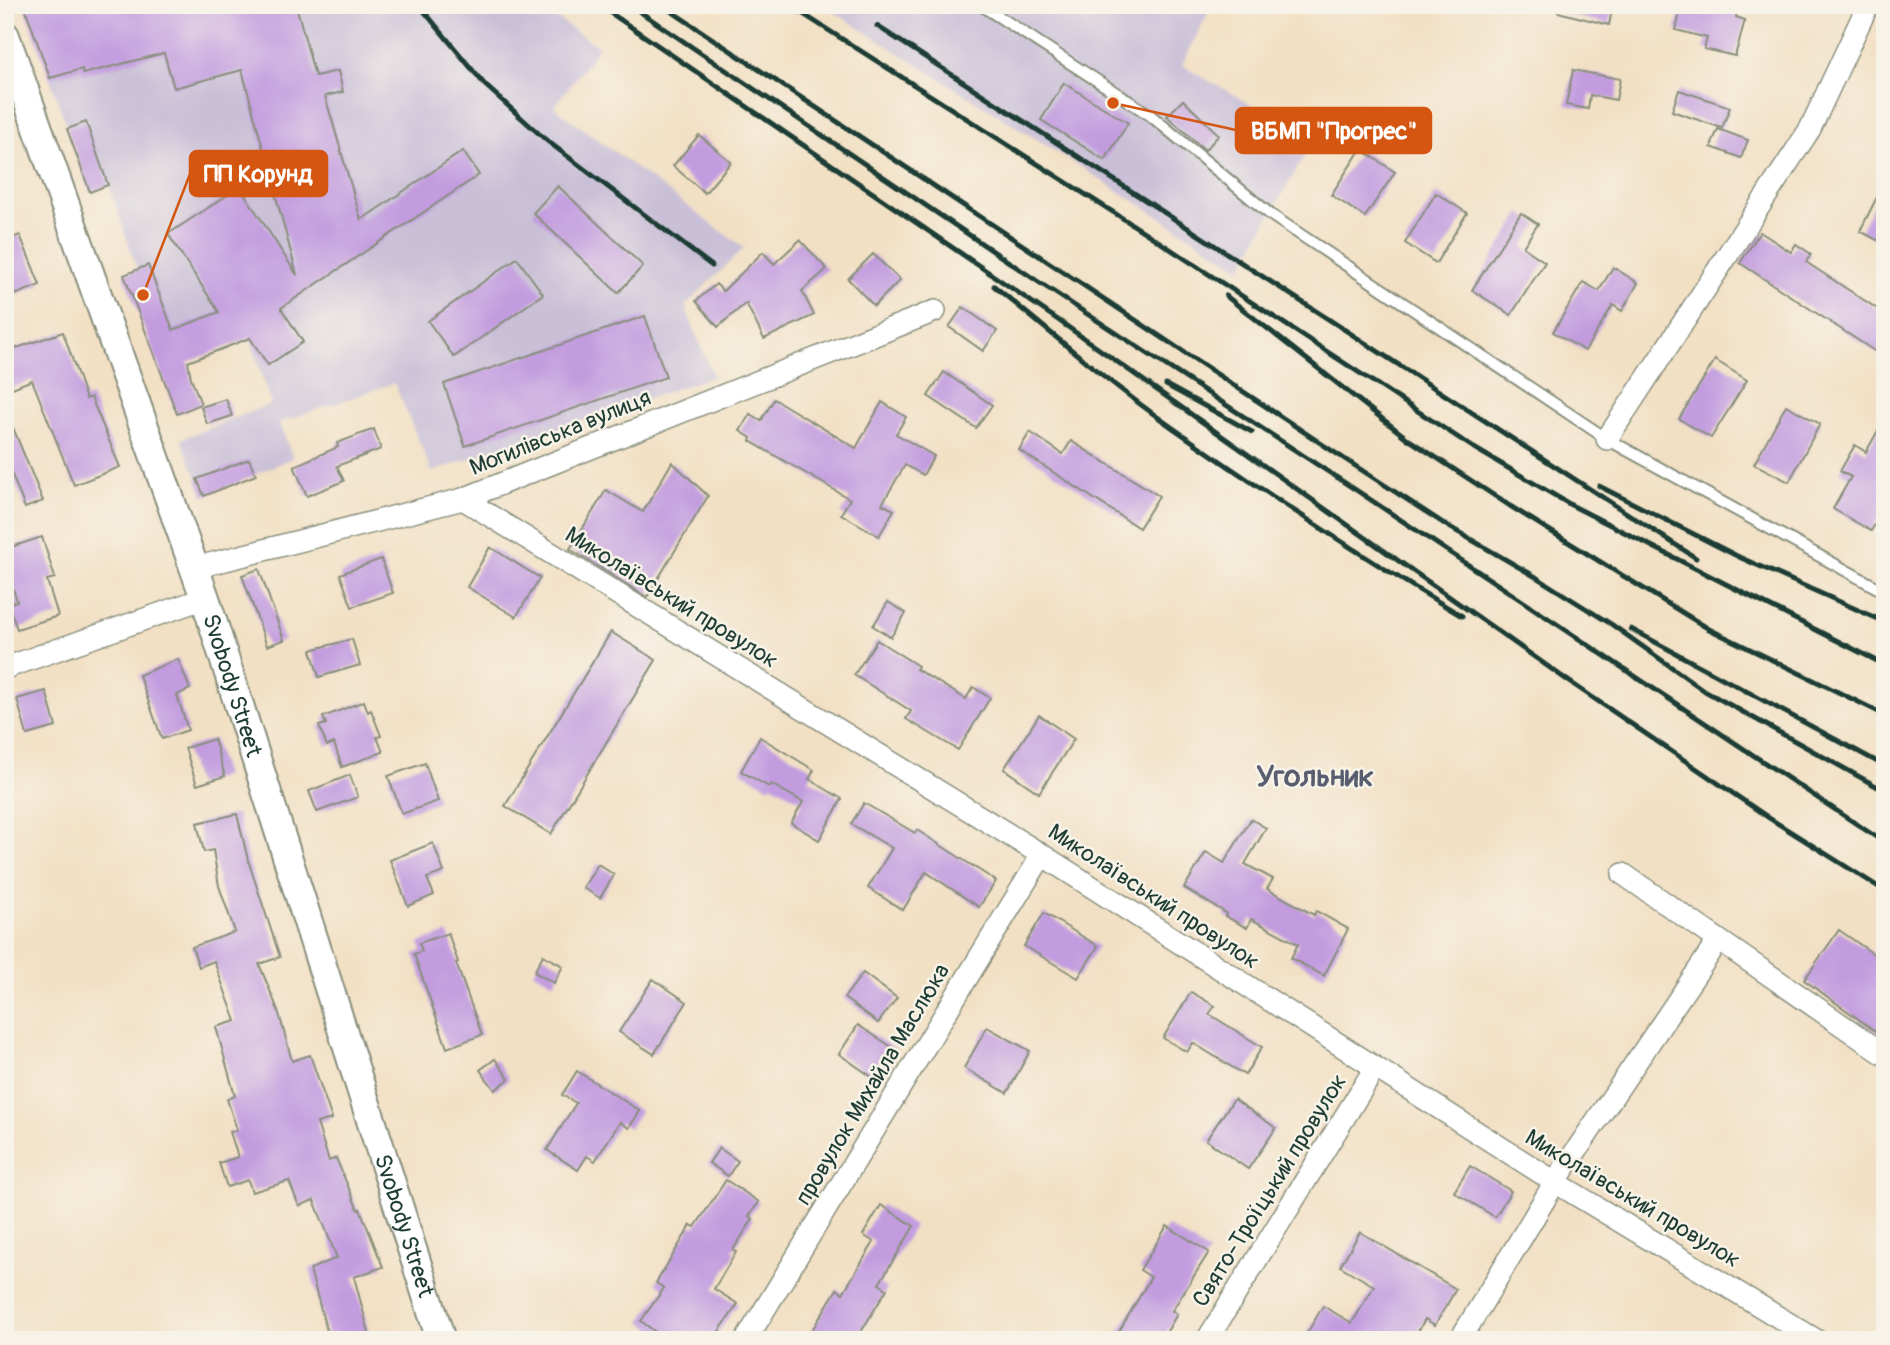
<svg xmlns="http://www.w3.org/2000/svg" width="1890" height="1345" viewBox="0 0 1890 1345" font-family="Pangolin,sans-serif">
	<rect width="100%" height="100%" fill="#f7f3e8"/>
	<filter id="ink" filterUnits="userSpaceOnUse"><feTurbulence type="fractalNoise" baseFrequency=".0143" numOctaves="2"/><feDisplacementMap in="SourceGraphic" scale="14" xChannelSelector="R" yChannelSelector="G"/><feConvolveMatrix kernelMatrix="1 2 1 2 8 2 1 2 1" color-interpolation-filters="sRGB"/></filter>
	<filter id="wash" filterUnits="userSpaceOnUse"><feTurbulence type="fractalNoise" baseFrequency=".00686" numOctaves="4" result="noise"/><feDisplacementMap in="SourceGraphic" scale="28" xChannelSelector="R" yChannelSelector="G"/><feGaussianBlur stdDeviation="1.57" result="paint"/><feColorMatrix in="noise" values="0 0 0 0 0 0 0 0 0 0 0 0 0 0 0 0 0 1.4 0 .05"/><feComposite in="paint" operator="in"/></filter>
	<g filter="url(#wash)">
		<rect width="100%" height="100%" fill="#f2e0c4"/>
		<g fill="#c9bfd7">
			<path d="M35,5H537L599,47L554,107L744,248L685,306L713,376L432,472L394,383L279,423L293,458L204,496L181,439L271,404L250,338L161,372L124,275L137,269L109,186L90,192L25,8Z"/>
			<path d="M823,5H1212L1182,65L1314,141L1275,206L1241,268Z"/>
		</g>
		<g id="blocks">
			<g fill="#c29cdf">
				<path d="M24,5H182L184,10L199,5H296L315,76L338,71L343,92L325,96L361,220L463,151L479,175L281,308L303,342L268,365L250,338L188,362L191,378L201,404L177,414L124,275L148,265L173,330L219,312L168,234L240,187L297,275L242,70L174,88L164,53L83,74L82,69L50,78Z"/>
				<path d="M1559,5H1613L1609,25L1558,12Z"/>
				<path d="M1701,5H1739L1736,17L1745,20L1735,56L1704,49L1707,38L1676,30L1681,7L1700,11Z"/>
				<path d="M1573,70L1620,79L1616,100L1590,95L1588,109L1566,105Z"/>
				<path d="M1064,83L1128,123L1105,160L1041,120Z"/>
				<path d="M1679,90L1730,107L1722,128L1672,111Z"/>
				<path d="M1183,100L1219,135L1205,150L1167,116Z"/>
				<path d="M86,122L108,185L90,192L67,129Z"/>
				<path d="M1718,129L1748,140L1741,158L1711,147Z"/>
				<path d="M699,135L731,162L705,193L673,166Z"/>
				<path d="M1361,149L1395,172L1365,217L1331,195Z"/>
				<path d="M1885,181V244L1860,231Z"/>
				<path d="M558,186L643,266L618,293L533,213Z"/>
				<path d="M1436,193L1467,213L1436,263L1405,243Z"/>
				<path d="M1521,213L1538,224L1523,247L1545,262L1511,315L1472,290Z"/>
				<path d="M1760,232L1791,252L1796,244L1811,254L1806,262L1885,314V358L1740,263Z"/>
				<path d="M20,235L40,285L15,295L5,270V241Z"/>
				<path d="M800,240L827,269L802,291L814,315L764,339L746,303L718,327L696,301L716,284L723,291L763,252L774,264Z"/>
				<path d="M873,254L900,280L874,306L848,279Z"/>
				<path d="M517,258L543,294L454,357L428,321Z"/>
				<path d="M1613,267L1638,283L1622,311L1613,305L1585,351L1553,332L1583,282L1599,291Z"/>
				<path d="M963,307L997,331L983,351L949,327Z"/>
				<path d="M645,316L666,377L465,446L444,384Z"/>
				<path d="M63,332L86,399L91,397L120,467L74,485L32,380L5,391V352Z"/>
				<path d="M1715,360L1747,380L1711,438L1679,419Z"/>
				<path d="M944,372L992,405L976,428L928,396Z"/>
				<path d="M226,399L232,416L207,424L201,407Z"/>
				<path d="M774,399L856,448L882,402L906,417L896,434L934,456L923,475L905,465L882,504L894,510L879,536L841,514L850,499L750,441L751,438L740,431L750,414L761,421Z"/>
				<path d="M1786,405L1820,424L1789,482L1754,464Z"/>
				<path d="M5,408L43,501L25,508L5,457Z"/>
				<path d="M1885,418V507L1871,531L1833,509L1851,477L1840,471L1855,445L1866,452Z"/>
				<path d="M374,429L381,449L337,466L344,481L307,496L294,466L338,447L337,443Z"/>
				<path d="M1030,432L1063,454L1071,441L1159,496L1139,528L1019,450Z"/>
				<path d="M249,459L256,475L204,496L197,479Z"/>
				<path d="M672,462L708,496L647,597L570,549L606,490L643,512Z"/>
				<path d="M42,537L55,578L47,580L58,616L17,629L8,604L17,601L5,564V549Z"/>
				<path d="M490,547L540,578L516,617L467,587Z"/>
				<path d="M381,559L393,593L352,607L340,574Z"/>
				<path d="M259,569L284,640L267,646L242,575Z"/>
				<path d="M888,602L906,613L891,637L873,626Z"/>
				<path d="M611,632L656,660L551,834L505,806Z"/>
				<path d="M352,639L360,665L319,677L311,650Z"/>
				<path d="M877,640L918,666L916,669L966,699L973,687L990,698L958,750L906,719L911,711L854,675Z"/>
				<path d="M178,659L190,689L177,695L188,730L162,739L139,675Z"/>
				<path d="M46,691L56,727L27,735L17,699Z"/>
				<path d="M364,701L368,712L371,710L381,736L377,737L383,752L342,767L334,743L327,746L319,726L326,724L323,717Z"/>
				<path d="M1039,715L1074,739L1039,793L1004,769Z"/>
				<path d="M760,737L814,770L809,779L842,799L819,840L791,823L803,802L771,784L769,787L741,771Z"/>
				<path d="M214,739L225,776L197,785L185,748Z"/>
				<path d="M425,763L438,801L402,814L388,776Z"/>
				<path d="M350,775L358,797L317,812L309,791Z"/>
				<path d="M864,803L915,833L917,830L996,881L979,907L926,872L903,910L868,888L892,848L851,824Z"/>
				<path d="M237,814L248,860L280,957L259,964L278,1010L292,1061L310,1055L332,1119L317,1123L329,1161L336,1158L358,1210L360,1209L383,1267L354,1277L371,1340H329L310,1269L337,1258L314,1200L299,1206L289,1181L252,1192L248,1180L227,1187L219,1163L238,1157L230,1132L237,1130L227,1099L235,1096L216,1027L236,1021L214,961L199,967L192,947L235,932L219,886L213,850L204,852L197,823Z"/>
				<path d="M1251,819L1266,828L1245,864L1273,879L1267,889L1314,915L1316,911L1348,929L1324,976L1291,958L1298,944L1251,919L1247,928L1225,916L1226,913L1184,888L1206,852L1224,863Z"/>
				<path d="M433,843L444,872L427,878L434,895L408,906L390,860Z"/>
				<path d="M598,864L614,875L600,898L583,888Z"/>
				<path d="M1044,913L1098,946L1078,978L1024,946Z"/>
				<path d="M1839,930L1885,962V1038L1804,980Z"/>
				<path d="M448,933L458,962L456,963L482,1035L447,1048L414,954L422,951L419,943Z"/>
				<path d="M543,955L563,966L554,983L534,972Z"/>
				<path d="M863,973L897,998L878,1023L844,998Z"/>
				<path d="M653,979L687,1002L654,1054L619,1032Z"/>
				<path d="M1191,992L1215,1006L1209,1014L1262,1047L1245,1075L1193,1043L1187,1052L1163,1038Z"/>
				<path d="M858,1025L895,1049L875,1079L839,1054Z"/>
				<path d="M987,1027L1030,1051L1007,1093L964,1068Z"/>
				<path d="M495,1059L509,1079L495,1090L480,1070Z"/>
				<path d="M577,1071L640,1111L629,1128L620,1122L595,1161L587,1156L578,1170L547,1150L576,1103L562,1095Z"/>
				<path d="M1234,1099L1276,1128L1248,1169L1206,1140Z"/>
				<path d="M719,1148L738,1161L728,1176L709,1163Z"/>
				<path d="M1470,1166L1511,1191L1495,1217L1454,1192Z"/>
				<path d="M726,1180L759,1202L749,1216L753,1219L733,1250L736,1252L714,1289L738,1304L713,1340H666L641,1321L664,1288L656,1283L691,1225L695,1227Z"/>
				<path d="M881,1205L914,1226L879,1284L887,1289L856,1340H806L837,1289L843,1293L874,1242L863,1235Z"/>
				<path d="M1167,1226L1209,1252L1172,1311L1177,1314L1162,1340H1114L1151,1277L1140,1270Z"/>
				<path d="M1360,1232L1456,1289L1435,1325L1425,1319L1413,1340H1303L1323,1306L1352,1323L1374,1286L1340,1266Z"/>
			</g>
		</g>
	</g>
	<g filter="url(#ink)">
		<use href="#blocks" fill-opacity="0" stroke="#888e7c" stroke-width="2"/>
		<g fill="none" stroke-linecap="round" stroke-linejoin="round">
			<defs>
				<path id="service" d="M981,5L1150,115L1271,215L1607,439L1885,592"/>
				<g id="minor">
					<path d="M1607,439L1810,129L1868,5"/>
					<path d="M463,499L1042,855L1555,1182L1816,1340"/>
					<path d="M194,568L463,499L935,311"/>
					<path d="M5,668L205,598"/>
					<path d="M1623,874L1885,1055"/>
					<path d="M746,1340L1042,855"/>
					<path d="M1207,1340L1375,1068"/>
					<path d="M1460,1340L1555,1182L1718,941"/>
				</g>
				<g id="tertiary">
					<path id="s1" d="M5,36L205,598L441,1340"/>
				</g>
			</defs>
			<use href="#service" stroke="#888e7c" stroke-width="14"/>
			<use href="#minor" stroke="#888e7c" stroke-width="24"/>
			<use href="#tertiary" stroke="#888e7c" stroke-width="32"/>
			<use href="#service" stroke="#fff" stroke-width="10"/>
			<use href="#minor" stroke="#fff" stroke-width="21"/>
			<use href="#tertiary" stroke="#fff" stroke-width="28"/>
			<g stroke="#1f3d34" stroke-width="5">
				<path d="M419,5L485,85L546,140L712,266"/>
				<path d="M599,5L1058,320L1567,680L1769,818L1885,891"/>
				<path d="M630,5L1043,285L1359,492L1885,843"/>
				<path d="M662,5L1337,454L1446,525L1536,577L1611,624L1705,691L1885,791"/>
				<path d="M789,5L1152,237L1474,448L1571,505L1885,665"/>
				<path d="M877,26L1696,558"/>
				<path d="M994,286C1053,334 1110,384 1173,428C1267,494 1364,558 1462,616"/>
				<path d="M1226,296L1408,439L1510,506L1709,629L1885,715"/>
				<path d="M1166,385L1252,432"/>
				<path d="M1599,486L1739,557L1885,622"/>
				<path d="M1631,629L1885,766"/>
			</g>
		</g>
	</g>
	<g text-anchor="middle" stroke-width="5" stroke-linejoin="round" paint-order="stroke">
		<g font-size="23" fill="#1f3d34" stroke="#f7f3e8">
			<text transform="translate(560 432) rotate(-22)" y="8">Могилівська вулиця</text>
			<text transform="translate(672 597) rotate(32)" y="8">Миколаївський провулок</text>
			<text dy="8" stroke="none"><textPath href="#s1" startOffset="688">Svobody Street</textPath></text>
			<text transform="translate(1154 896) rotate(33)" y="8">Миколаївський провулок</text>
			<text transform="translate(872 1084) rotate(-59)" y="8">провулок Михайла Маслюка</text>
			<text transform="translate(1269 1190) rotate(-58)" y="8">Свято-Троїцький провулок</text>
			<text transform="translate(1633 1198) rotate(31)" y="8">Миколаївський провулок</text>
			<text dy="8" stroke="none"><textPath href="#s1" startOffset="1255">Svobody Street</textPath></text>
		</g>
		<g font-size="30" font-weight="bold" fill="#585e70" stroke="#f7f3e8">
			<text x="1315" y="786">Угольник</text>
		</g>
	</g>
	<path fill="none" stroke="#d45610" stroke-width="2.5" d="M1113 103L1236 130M143 295L190 174"/>
	<g fill="#d45610" stroke="#f7f3e8" stroke-width="2.5">
		<circle cx="1113" cy="103" r="7"/>
		<circle cx="143" cy="295" r="7"/>
	</g>
	<g fill="#d45610" stroke="#d45610" stroke-width="2.5">
		<rect x="1236" y="108" width="195" height="45" rx="7"/>
		<rect x="190" y="151" width="137" height="45" rx="7"/>
	</g>
	<g font-size="24" text-anchor="middle" font-weight="bold" fill="#fff">
		<text x="1334" y="139">ВБМП "Прогрес"</text>
		<text x="258" y="182">ПП Корунд</text>
	</g>
	<rect width="1890" height="1345" fill="none" stroke="#f7f3e8" stroke-width="28"/>
</svg>
